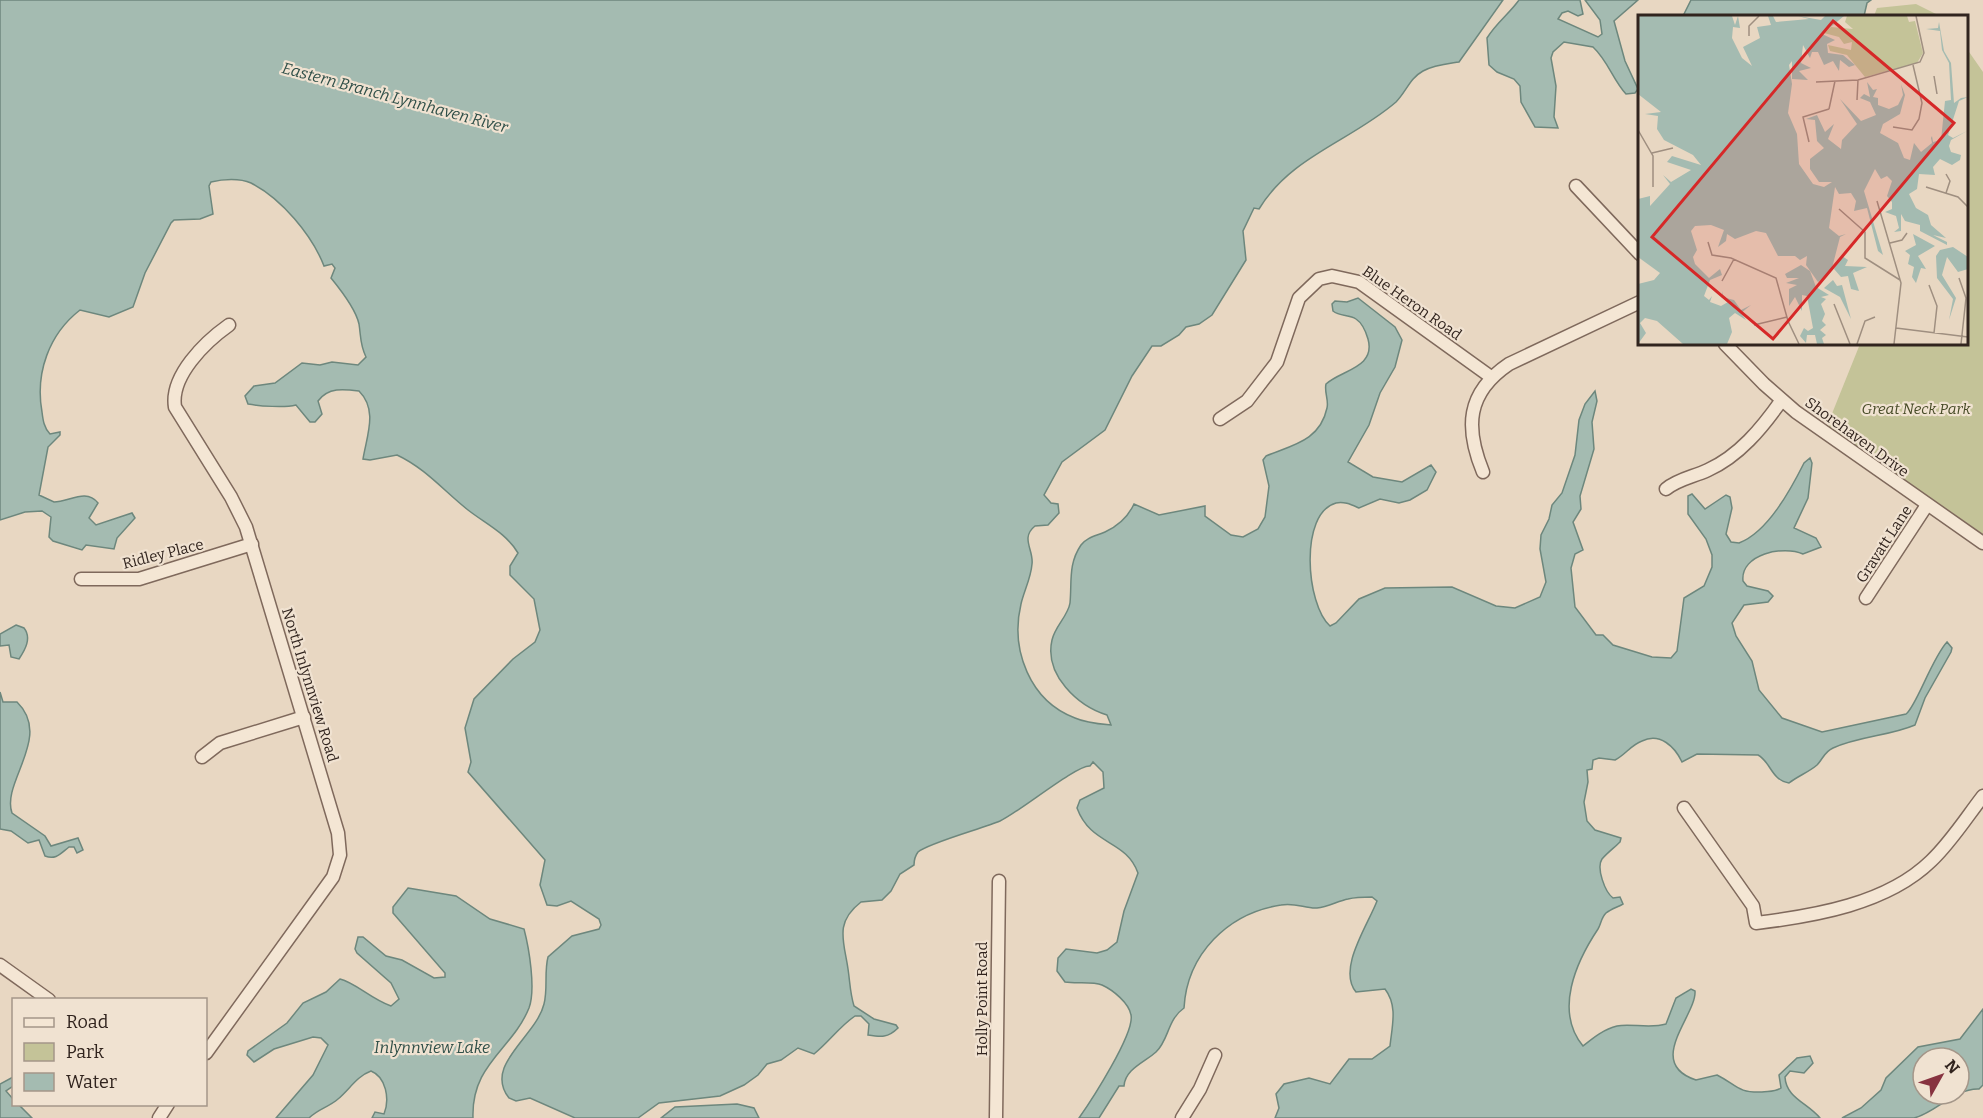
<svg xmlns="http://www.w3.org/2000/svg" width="1983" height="1118" viewBox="0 0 1983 1118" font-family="Bitter,serif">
	<rect width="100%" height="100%" fill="#e8d7c2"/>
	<g fill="#c4c398">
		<path d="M1916,4L1940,16H1874L1877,8Z"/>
		<path d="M1967,49L1983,72V534L1827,426L1860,344H1966Z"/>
	</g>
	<g fill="#a4bbb1" stroke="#6d877d" stroke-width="1.5" fill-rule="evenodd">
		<path d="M0,0H1503L1459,62C1446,64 1434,65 1423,71C1410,78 1406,92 1396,102C1351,141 1291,156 1259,209L1254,208L1243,231L1246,260L1212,315L1199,324L1186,327L1179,335L1161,346H1152L1132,376L1105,430L1062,462L1044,495L1051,503L1058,504L1059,513L1048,525L1035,526C1020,538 1034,550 1032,564C1031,578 1024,591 1021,604C1010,650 1030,701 1075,718C1086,723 1100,724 1111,725L1107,715C1078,706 1044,675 1052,640C1055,626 1068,616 1070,603C1072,582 1068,564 1081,545C1087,537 1096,536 1105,532C1118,526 1128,517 1134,504L1159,515L1205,506V516L1231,535L1243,537L1258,529L1265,517L1269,486L1263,460L1266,456C1292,445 1320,441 1327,408C1329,400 1324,392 1326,384C1341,370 1376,368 1368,339C1366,332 1362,323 1356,319C1349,314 1340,317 1333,311L1332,304L1335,301L1347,302L1358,298L1395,327L1402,340L1395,367L1380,393L1369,425L1348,462L1373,477L1402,482L1431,465L1436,472L1427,490L1410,500L1399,503L1380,499L1359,508C1352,505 1344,501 1336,503C1299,513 1306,605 1330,626L1336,623L1359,599L1385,588L1452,587L1496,606L1515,608L1540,597L1546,582L1540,549L1541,535L1549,519L1552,505L1562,493L1575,455L1579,420L1585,404L1595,391L1597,401L1592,422L1594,449L1580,496L1581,509L1573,522L1583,550L1575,554L1571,568L1575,607L1596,635H1603L1613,645L1652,657L1671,658L1677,651L1684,598L1704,586L1712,567V555L1706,539L1688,514V496L1692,494L1705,509L1726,495L1730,497L1732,508L1726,534L1731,542L1739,543C1768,532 1791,489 1804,463L1810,458L1812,463L1808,498L1794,528L1816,538L1821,547L1803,554C1784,545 1740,554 1743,581L1747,586L1768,591L1773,596L1768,602L1744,605L1732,623L1736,636L1752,661L1759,690L1782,718L1822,732L1906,714C1916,707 1932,658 1947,642L1952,648L1951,652L1925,698L1915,725C1889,736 1860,736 1833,748C1824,752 1823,759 1817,765C1809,772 1798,776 1789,783C1771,780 1771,762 1758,755L1697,754L1682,762C1675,747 1660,732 1642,741C1631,745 1625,755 1615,760L1599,758L1593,760L1592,769L1587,770L1588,782L1584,802L1587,821L1595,830L1621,838L1620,842C1615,847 1607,853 1602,859C1596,868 1605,892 1613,898L1620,897L1623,904C1618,907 1611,909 1606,913C1601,918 1601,924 1598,929C1576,962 1554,1011 1583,1046C1593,1038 1604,1029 1617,1026C1630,1023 1650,1029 1666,1024L1676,998L1691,989L1695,991C1697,1015 1644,1063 1696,1080L1717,1075C1737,1085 1737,1093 1762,1092C1769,1091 1775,1092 1781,1088L1779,1075L1797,1058L1810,1056L1813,1063L1804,1073L1790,1071L1785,1077C1786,1098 1808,1103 1820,1118H1275L1279,1108L1276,1094L1284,1084L1309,1078L1330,1084L1349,1059H1372L1390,1046C1392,1026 1398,1006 1385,989L1356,992C1337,969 1368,925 1377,901L1372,897C1364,897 1356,897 1348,899C1338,901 1328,907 1317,908C1306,909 1295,902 1281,905C1228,913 1187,954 1184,1008C1167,1020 1169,1040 1156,1052C1145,1062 1125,1069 1124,1086H1119L1099,1118H1079C1091,1101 1135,1033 1131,1015C1129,1003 1113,990 1102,985C1092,981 1076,984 1065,982L1057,971L1058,958L1066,949L1097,953L1107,950L1117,942L1124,911L1138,873C1126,839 1091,846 1077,808L1080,800L1104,788L1103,772L1093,762L1090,766C1076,765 1021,811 1000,821C984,828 928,843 918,852C915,856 914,860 914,865L900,874L891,891L882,900L861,902C834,923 844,941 848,969C850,982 850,993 854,1006L874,1019L896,1025L898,1028C888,1038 881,1037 868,1035L869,1024L861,1016H855C839,1027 829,1042 814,1054L798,1048L781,1060L767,1064L758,1075L744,1085L720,1096L659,1103L638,1118H575L530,1098L516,1101L509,1098C483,1065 536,1037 544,1004C548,989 544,972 548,957L572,936L599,929L601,925L599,919L571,901L557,906L547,905L540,885L545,860L468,772L471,762L465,728L474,699L513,659L535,642L540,630L534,599L510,575V566L518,553C506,533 486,524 468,510C444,491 425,468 397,455L370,460L363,459C367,435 378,410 359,391C344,389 328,387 318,401L322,414L315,422H310L296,405C284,408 260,406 248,404L245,396L254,386L275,383L302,363L320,365L332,362L358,365L366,357C360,345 361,337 359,324C356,310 340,289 331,278L335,268L332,264L324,266C312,235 281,198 251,183C240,178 223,179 211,182L209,186L213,214L200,219L174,220L171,223L145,273L133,307L109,317L80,310C49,334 35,373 42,412C43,420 44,428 50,434L60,432V435L48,447L39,495L54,502C69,502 86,488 98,503L89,518L96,525L132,513L135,518L117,538L114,549L86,545L82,550L53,541L49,537L51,517L42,511L25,512L0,520Z"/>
		<path d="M1519,0H1580L1583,14L1578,16L1568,11L1562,13L1558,19L1598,37L1602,34L1600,20L1585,0H1638L1614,21L1625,61L1638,89L1635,93L1626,94C1613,80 1608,61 1593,47L1564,42L1553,52L1551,58L1556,86L1554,117L1558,128L1535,127L1521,102L1520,86L1514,79L1497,72L1489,65L1487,38C1496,23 1509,14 1519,0Z"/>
		<path d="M1691,0H1871L1867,3L1864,16H1683Z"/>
		<path d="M16,625L24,628C32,638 25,650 19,659L11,657L9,645L0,646V634Z"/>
		<path d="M0,692L3,702H17C53,737 1,782 12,813L45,836L51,846L78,838L83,850L77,853L74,847H69C60,854 56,860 45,856L39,840L28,843L11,831L0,829Z"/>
		<path d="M408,888L456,896L490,919L524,929C529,948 536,989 529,1008C512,1050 471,1064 473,1118H372L375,1112L384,1114C390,1099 386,1077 371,1071C357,1076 349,1090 338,1099C329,1107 318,1109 309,1118H276L313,1075L328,1045L321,1038L313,1037L274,1049L254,1062L247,1055L248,1051L287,1023L303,1003L326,992L340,979C356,983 371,999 391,1006L399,999L391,983L357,953L355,949L358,937H363L386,956L402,960L434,978L445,977V973L393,913V907Z"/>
		<path d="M1983,1009V1085L1979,1089C1955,1088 1935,1113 1914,1118C1898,1118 1861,1118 1842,1118L1861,1108L1881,1090L1886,1078L1918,1047L1960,1039ZM1923,1058H1959V1094H1923Z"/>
		<path d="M13,1077V1086L6,1091L13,1099L14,1104L19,1105L32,1118H0V1084Z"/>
		<path d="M737,1104L754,1108L759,1118H661L675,1107Z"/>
	</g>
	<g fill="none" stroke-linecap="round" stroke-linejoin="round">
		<defs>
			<g id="minor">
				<path d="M1576,186L1640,254"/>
				<path d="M1725,344L1764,384L1796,412L1983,543"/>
				<path d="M1220,419L1247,401L1277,362L1299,298L1319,279L1332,276L1359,282L1491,377"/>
				<path d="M1483,472C1465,428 1466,393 1509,364L1640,302"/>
				<path d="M1666,489C1678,479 1693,477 1708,470C1739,456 1762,428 1781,401"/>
				<path d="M81,579H139L252,544"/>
				<path d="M1866,598L1927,505"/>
				<path d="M202,757L220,743L304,717"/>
				<path d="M1684,808L1753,906L1756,923C1814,916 1887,904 1931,861C1951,842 1966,818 1983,796"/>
				<path d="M0,965L49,1000"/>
				<path d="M206,1053L333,877L340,855L338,833L246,527L231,497L175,407C170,376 205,342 229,325"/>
				<path d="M159,1118L168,1104"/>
				<path d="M996,1118L999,881"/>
				<path d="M1182,1118L1200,1089L1215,1055"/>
			</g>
		</defs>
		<use href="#minor" stroke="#7f695c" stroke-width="15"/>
		<use href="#minor" stroke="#f4e6d4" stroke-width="12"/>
	</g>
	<g text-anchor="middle" stroke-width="4.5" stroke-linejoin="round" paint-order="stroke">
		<g font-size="15" fill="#31241e" stroke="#f0e2d1">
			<text transform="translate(1412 303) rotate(35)" y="5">Blue Heron Road</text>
			<text transform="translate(1857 437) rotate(36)" y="5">Shorehaven Drive</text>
			<text transform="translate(1884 544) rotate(-57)" y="5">Gravatt Lane</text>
			<text transform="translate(163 554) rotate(-14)" y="5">Ridley Place</text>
			<text transform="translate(310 685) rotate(73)" y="5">North Inlynnview Road</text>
			<text transform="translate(982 999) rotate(-90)" y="5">Holly Point Road</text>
		</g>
		<g font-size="15" font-style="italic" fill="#474b27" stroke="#f0e2d1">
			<text x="1916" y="414">Great Neck Park</text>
		</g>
		<g font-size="16" font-style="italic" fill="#2f4f48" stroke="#f0e2d1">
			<text transform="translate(395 97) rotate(15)" y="6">Eastern Branch Lynnhaven River</text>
			<text x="432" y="1053">Inlynnview Lake</text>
		</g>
	</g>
	<g transform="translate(1638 15)">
		<rect width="330" height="330" fill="#e8d7c2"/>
		<path d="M209,1H269L271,7L277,6L285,38L279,48L227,62L209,40L192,36L190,30L213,35L214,27L206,29L201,22L186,18L193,12L215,14L207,7Z" fill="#c4c398"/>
		<path d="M0,1H94L97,10L100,1L102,13L95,12L94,23L104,43L114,51L105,32L122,23L119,12L133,10L130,1H135L138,7L171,4L160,1L183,5L187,1H206L184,19L197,25L189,29L190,38L205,40L217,50L211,52L202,45L201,56L195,46L186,50L180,37H174L172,43L165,30L163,48L173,53L161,56L170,65L154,64V46L151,50L154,69L150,98L159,119L161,149L175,169L186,172L194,167H181L172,154V144L186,133L179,126L177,105L168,104L179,100L187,117L196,109L190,124L203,134L204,125L219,109L202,84L223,106L238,100L232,87L222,83L226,79L232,82L229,67L235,75L239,74L235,82L240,83V90L251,94L260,90L265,80L263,69L267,80L262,99L245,109L242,118L260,128L266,143L272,145L276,128L283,137L294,128L293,123L294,121L295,127L303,125L307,86L313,85L311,48L304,35L302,16L288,14L300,13L301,7L306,36L313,48L316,88L323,83L330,82L321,86L310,120L315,123L329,116L313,125L311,131L313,137L323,140L322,145L314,150L302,144L295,152L297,160L281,159L279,174L271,179L278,193L290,200L293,210L308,223L295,220L309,227V230L282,216V210L267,206L263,199V216L256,217L261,213L258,201L247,197L254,194V187L249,181L254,166L249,161L243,164L237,154L226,176L245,240L240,236L229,193L216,196L218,186L213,178L201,179L197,172L191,213L201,221L208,219L202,222L193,257L180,267L168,250L169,241L162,245L157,241H140L128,218L118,216L97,224L89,219L88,226L80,232L86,215L73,210L57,211L53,216L59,235L55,242L57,249L71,263L82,254L84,260L72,265L66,281L71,285L74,281L72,287L83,291L90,287L83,282L85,276L84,282L96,285L103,295L113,290L103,298L108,305L97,298L91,303L94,317L89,329H45L19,306L7,303L2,308L8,318L0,329V269L16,265L22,258L0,242V184L12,181V191L32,169L25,160L33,167L53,155L29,147L34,141L63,150L55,140L26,125L19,114L20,101L7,99L23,97L0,79ZM275,219L297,231L280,241L288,254L283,253L278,268L274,262L276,252L270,249L272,240L267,236L278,230ZM315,232L330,242V254L320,257L309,242L304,260L318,283L311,305L315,284L299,263L298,241L302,235ZM204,241L210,245L207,251L229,252L215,258L221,276L213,274L210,261L203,262L196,254ZM163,250L172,256L178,272L191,280L183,282L188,284L183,289L187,299L184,306L188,310L182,315L188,320L184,323L186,329H179L177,320H169L168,328L162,321L166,313L170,316L175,313L169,281L164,280V296L157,282L151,291V274L159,270L148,268L161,263H149L147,259ZM195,265L199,271L204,270L213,304L202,282L186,273Z" fill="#a4bbb1"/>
		<path fill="none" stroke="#9f8f80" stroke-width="1.5" d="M111,21V11L121,1M296,61L299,79M178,67L220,65L282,47L286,38L278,1M219,85L220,65M191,94L197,66M255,112L274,115L281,104L284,88L275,50M0,115L15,141V172M171,127L165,102L191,94M14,138L35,133M308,159L312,166L308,178M288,172L320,182L330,192M239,186L263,268L256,329M201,194L227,217V243L262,265M70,227L74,240L93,243L138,263L150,306L161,329M252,228L264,225L269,218M321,263L328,283L323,329M84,266L96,244M291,270L299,291L296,318M196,289L212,329M116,310L149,302M258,313L330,322M219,329L227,306L237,302"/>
		<path fill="#d62828" fill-opacity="0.15" stroke="#d62828" stroke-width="3" d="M195,6L316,108L135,324L14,222Z"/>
		<rect width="330" height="330" fill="none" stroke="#31241e" stroke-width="3"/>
	</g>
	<rect x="12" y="998" width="195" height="108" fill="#f0e2d1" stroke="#a49689" stroke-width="1.5"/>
	<rect x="24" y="1018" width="30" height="9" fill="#f4e6d4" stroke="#a49689" stroke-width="1.5"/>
	<text x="66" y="1028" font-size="18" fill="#31241e">Road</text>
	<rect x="24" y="1043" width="30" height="18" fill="#c4c398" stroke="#a49689" stroke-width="1.5"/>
	<text x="66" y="1058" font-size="18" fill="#31241e">Park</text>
	<rect x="24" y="1073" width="30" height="18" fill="#a4bbb1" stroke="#a49689" stroke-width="1.5"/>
	<text x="66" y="1088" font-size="18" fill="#31241e">Water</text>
	<g transform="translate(1941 1076) rotate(50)"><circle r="28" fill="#f0e2d1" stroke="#a49689" stroke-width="1.5"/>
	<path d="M0-4.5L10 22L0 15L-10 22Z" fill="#873340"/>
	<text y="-9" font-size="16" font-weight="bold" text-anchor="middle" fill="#31241e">N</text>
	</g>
</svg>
